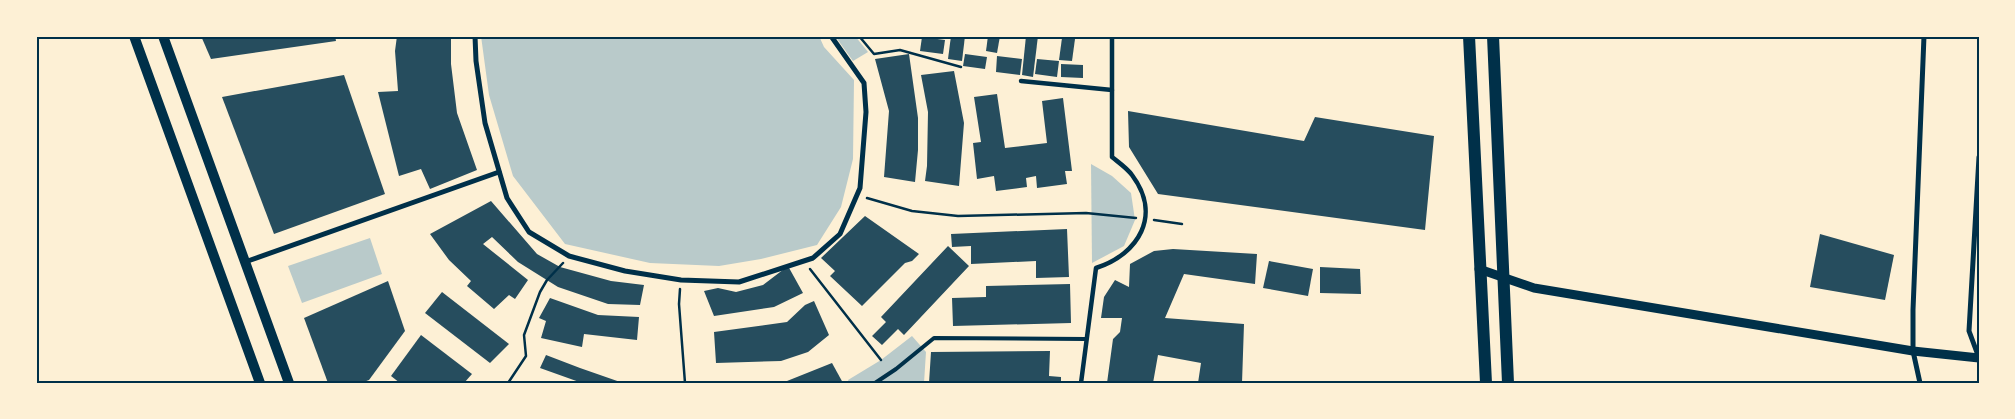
<svg xmlns="http://www.w3.org/2000/svg" width="2015" height="419" viewBox="0 0 2015 419" font-family="'Space Grotesk',sans-serif">
	<rect width="100%" height="100%" fill="#fdf0d5"/>
	<g fill="#b9caca">
		<path d="M481,36H819L824,47L854,80L853,159L841,207L817,245L761,259L719,266L650,263L565,244L513,176L489,95Z"/>
		<path d="M835,36H855L868,52L853,61Z"/>
		<path d="M1091,164L1112,176L1131,193L1135,220L1124,246L1092,263Z"/>
		<path d="M370,238L382,274L302,303L288,266Z"/>
		<path d="M912,336L926,352L924,383H849L848,380L881,360Z"/>
	</g>
	<g fill="#264d5e">
		<path d="M201,36H335L336,41L211,59Z"/>
		<path d="M397,36H451V64L457,113L477,170L430,189L421,169L399,176L378,92L398,91L395,51Z"/>
		<path d="M951,36H965L962,61L948,59Z"/>
		<path d="M988,36H1000L997,53L986,51Z"/>
		<path d="M1026,36H1038L1033,77L1022,75Z"/>
		<path d="M922,37L945,40L943,54L920,51Z"/>
		<path d="M1062,38L1075,39L1072,61L1059,60Z"/>
		<path d="M909,54L918,118V150L915,182L884,177L889,111L875,59Z"/>
		<path d="M965,54L987,57L985,69L963,66Z"/>
		<path d="M997,56L1022,59L1020,75L996,72Z"/>
		<path d="M1037,59L1059,61L1057,77L1035,74Z"/>
		<path d="M1061,64L1083,65V78L1061,77Z"/>
		<path d="M954,71L964,123L959,186L925,181L927,166L928,112L921,75Z"/>
		<path d="M344,75L385,194L274,234L222,97Z"/>
		<path d="M997,94L1005,148L1047,143L1042,101L1063,98L1072,171H1065L1067,184L1037,188L1036,176L1026,178L1027,187L996,191L994,176L977,179L973,143L981,142L974,97Z"/>
		<path d="M1128,111L1304,141L1315,117L1434,136L1425,230L1158,194L1129,147Z"/>
		<path d="M491,201L537,254L560,267L611,281L644,285L640,305L608,304L558,287L518,262L492,237L483,244L528,280L515,299L509,295L494,309L467,286L471,281L449,260L430,234Z"/>
		<path d="M865,216L919,254L912,261L905,263L862,306L830,276L835,271L821,258Z"/>
		<path d="M1067,229L1069,277L1036,278V261L971,264V246L952,247L951,234Z"/>
		<path d="M1820,234L1894,255L1885,300L1810,287Z"/>
		<path d="M948,246L969,266L904,335L898,329L882,345L872,336L886,322L881,317Z"/>
		<path d="M1173,249L1257,254L1255,284L1184,274L1165,318L1244,324L1242,383H1198L1201,363L1158,355L1153,383H1107L1113,339L1120,332L1122,318H1101L1104,297L1115,280L1129,287L1130,264L1154,251Z"/>
		<path d="M1269,261L1313,269L1308,296L1263,288Z"/>
		<path d="M788,266L803,293L774,307L714,316L704,291L718,288L736,292L763,285Z"/>
		<path d="M1320,267L1360,269L1361,294L1320,293Z"/>
		<path d="M388,281L405,331L369,380L361,383H328L304,318Z"/>
		<path d="M1070,284L1071,323L953,326L952,298L986,297V286Z"/>
		<path d="M442,292L509,344L490,363L425,313Z"/>
		<path d="M550,298L598,315L639,317L637,340L584,334L582,347L541,338L546,321L539,318Z"/>
		<path d="M814,301L829,335L808,352L781,361L716,363L714,332L787,322L805,305Z"/>
		<path d="M421,335L472,374L464,383H400L391,376Z"/>
		<path d="M1050,351L1049,376L1061,377V383H929L931,352Z"/>
		<path d="M546,355L580,368L623,383H582L540,368Z"/>
		<path d="M832,363L843,383H782Z"/>
	</g>
	<g fill="none" stroke-linecap="round" stroke-linejoin="round">
		<g stroke="#003049" stroke-width="2.5">
			<path d="M859,36L874,54L900,50L961,67"/>
			<path d="M867,198L912,211L958,216L1086,213L1136,218"/>
			<path d="M1154,220L1182,224"/>
			<path d="M810,269L881,360"/>
			<path d="M680,289L679,304L685,383"/>
			<path d="M508,383L526,356L524,335L540,292L547,280L563,263"/>
		</g>
		<path stroke="#003049" stroke-width="4" d="M875,383L896,369L934,338L1086,339"/>
		<g stroke="#003049" stroke-width="4.5">
			<path d="M1021,81L1112,90"/>
			<path d="M1081,383L1096,268C1139,254 1162,215 1132,175C1127,168 1118,162 1112,157V36"/>
		</g>
		<g stroke="#003049" stroke-width="5">
			<path d="M475,36L476,61L485,123L507,198L529,232L569,256L625,271L681,280L739,282L813,258L840,234L860,188L866,112L864,83L831,36"/>
			<path d="M1979,157L1969,331L1979,358"/>
			<path d="M245,262L499,172"/>
			<path d="M1920,383L1913,351V310L1924,36"/>
		</g>
		<path stroke="#003049" stroke-width="9" d="M1479,269L1534,288L1913,351L1979,358"/>
		<g stroke="#003049" stroke-width="10">
			<path d="M134,36L260,383"/>
			<path d="M163,36L289,383"/>
		</g>
		<g stroke="#003049" stroke-width="12">
			<path d="M1469,36L1486,383"/>
			<path d="M1493,36L1508,383"/>
		</g>
	</g>
	<rect width="2015" height="419" fill="none" stroke="#fdf0d5" stroke-width="75"/>
	<rect x="38" y="38" width="1940" height="344" fill="none" stroke="#003049" stroke-width="2"/>
</svg>
